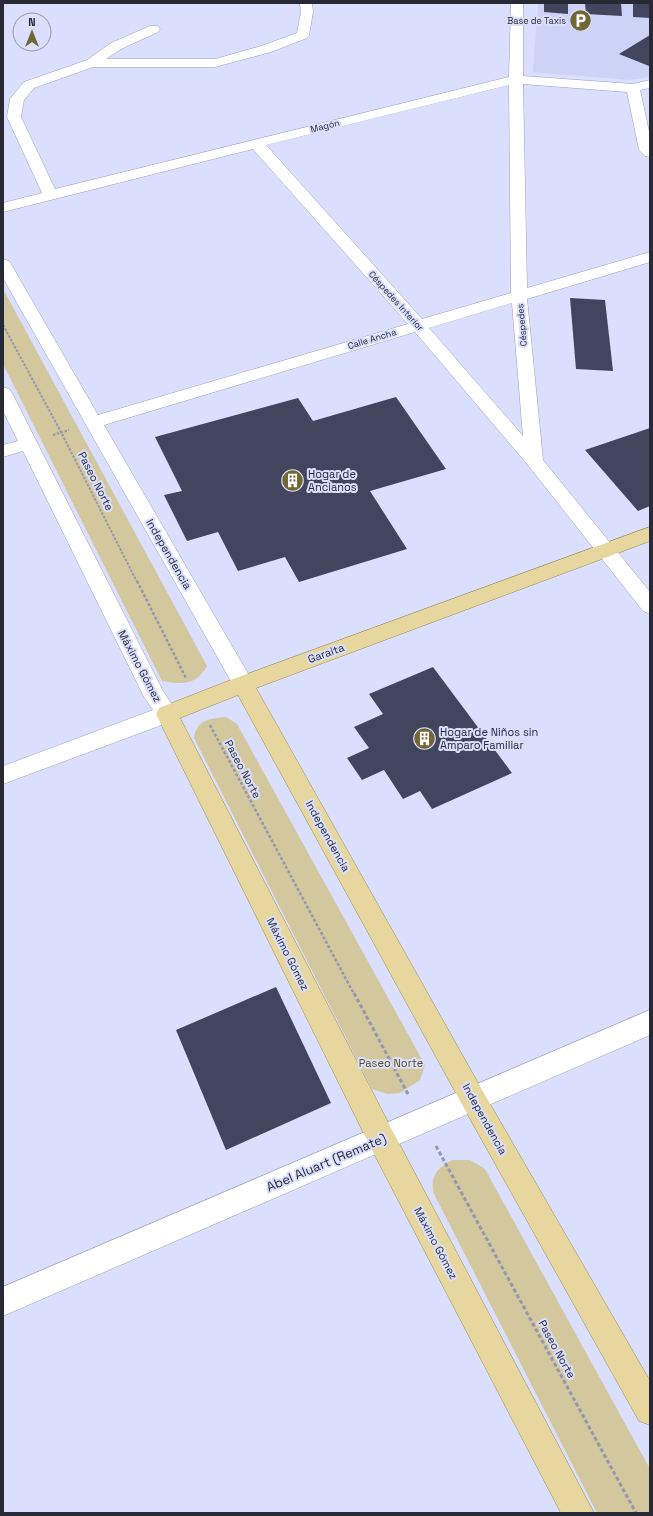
<svg xmlns="http://www.w3.org/2000/svg" width="653" height="1516" viewBox="0 0 653 1516" font-family="'Space Grotesk',sans-serif">
	<rect width="100%" height="100%" fill="#d9dffc"/>
	<path fill="#ccd3f6" d="M538,3H650V77L629,80L533,72Z"/>
	<g fill="#d3c79e">
		<path d="M3,289L207,666C196,685 182,685 162,681L3,364Z"/>
		<path d="M226,717L237,724L425,1065L420,1080L400,1093L387,1094L372,1089L194,738C196,720 211,718 226,717Z"/>
		<path d="M452,1160H470L485,1169L650,1469V1513H597L433,1192C431,1174 437,1169 452,1160Z"/>
	</g>
	<g fill="#41455d">
		<path d="M544,3H568V14L544,12Z"/>
		<path d="M585,3H621L622,16L586,14Z"/>
		<path d="M633,3H650V18L633,17Z"/>
		<path d="M650,35V65L649,66L619,54Z"/>
		<path d="M570,298L605,300L613,371L576,369Z"/>
		<path d="M396,397L446,469L370,491L407,549L299,582L285,557L238,571L218,532L187,541L164,495L182,491L155,437L298,398L313,421Z"/>
		<path d="M650,428V506L638,511L585,450Z"/>
		<path d="M433,667L512,773L432,809L420,791L403,799L384,770L362,780L347,758L369,748L354,727L383,714L369,694Z"/>
		<path d="M276,987L331,1103L226,1150L176,1030Z"/>
	</g>
	<g fill="none" stroke-linecap="round" stroke-linejoin="round">
		<defs>
			<g id="minor">
				<path d="M300,3H312L313,12L309,35L307,38L271,52L215,67H93L34,88L24,100L21,117L55,189L509,77L511,3H523V76L633,84L650,80V88L640,90L650,136V157L645,156L639,150L627,92L523,84L527,288L650,252V262L527,299L543,460L650,592V614L643,611L528,465L415,332L104,425L254,684L250,690L243,692L236,690L3,278V259L9,261L11,264L98,415L408,324L253,149L3,212V203L42,193L7,117L10,99L24,82L87,60L111,43L150,26H158L160,29L158,32L121,49L106,59H215L261,46L297,33L301,12ZM509,85L511,293L422,319L266,145ZM512,303L523,436L429,328Z"/>
				<path d="M3,387L9,389L12,393L163,691L178,714L175,720L3,784V766L153,710L144,697L23,451L3,457V445L18,441L3,411Z"/>
				<path d="M650,1010V1035L3,1316V1287Z"/>
			</g>
			<path id="major" d="M650,527V541L256,688L482,1090L650,1381V1425L639,1421L464,1108L238,695L180,718L391,1128L594,1513H561L371,1148L156,714L159,708L236,678Z"/>
		</defs>
		<use href="#minor" stroke="#9ba0bc" stroke-width="1"/>
		<use href="#major" stroke="#99894f" stroke-width="1"/>
		<g stroke="#9498af" stroke-width="2" stroke-dasharray="2.5 1.5" stroke-linecap="butt">
			<path d="M3,325L61,432L137,582"/>
			<path d="M53,435L69,430"/>
		</g>
		<g stroke="#9498af" stroke-width="2.5" stroke-dasharray="3 2" stroke-linecap="butt">
			<path d="M137,581L186,678"/>
			<path d="M210,725L354,994"/>
		</g>
		<g stroke="#9498af" stroke-width="3" stroke-dasharray="4 2.5" stroke-linecap="butt">
			<path d="M354,993L408,1094"/>
			<path d="M436,1146L636,1513"/>
		</g>
		<use href="#minor" fill="#fff" fill-rule="evenodd"/>
		<use href="#major" fill="#e7d79e" fill-rule="evenodd"/>
	</g>
	<defs>
		<symbol id="parking-disc" viewBox="-11 -11 22 22"><circle r="9.5" fill="#746633" stroke="#d9dffc"/><path d="M-3.5-5.5H1a3.5 3.5 0 0 1 0 7H-1V5.5H-3.5ZM-1-3.4V-.6H.8a1.4 1.4 0 0 0 0-2.8Z" fill="#fff"/></symbol>
		<symbol id="building-disc" viewBox="-11 -11 22 22"><circle r="9.5" fill="#746633" stroke="#d9dffc"/><path d="M-4-6H4V6H1V3H-1V6H-4ZM-2.5-4.3h1.7v1.8h-1.7ZM.8-4.3h1.7v1.8H.8ZM-2.5-1h1.7V.8h-1.7ZM.8-1h1.7V.8H.8Z" fill="#fff"/></symbol>
	</defs>
	<g fill-rule="evenodd">
		<use href="#parking-disc" x="568" y="8" width="25" height="25"/>
		<use href="#building-disc" x="280" y="468" width="25" height="25"/>
		<use href="#building-disc" x="412" y="726" width="25" height="25"/>
	</g>
	<g text-anchor="middle" stroke-width="4" stroke-linejoin="round" paint-order="stroke">
		<g font-size="9" fill="#272935" stroke="#d9dffc" text-anchor="end">
			<text x="566" y="24">Base de Taxis</text>
		</g>
		<g font-size="9" fill="#272935" stroke="#d9dffc">
			<text transform="translate(325 126) rotate(-14)" y="3">Magón</text>
			<text transform="translate(396 301) rotate(48)" y="3">Céspedes Interior</text>
			<text transform="translate(522 325) rotate(-95)" y="3">Céspedes</text>
			<text transform="translate(372 339) rotate(-17)" y="3">Calle Ancha</text>
		</g>
		<g font-size="11" fill="#272935" stroke="#d9dffc" text-anchor="start">
			<text x="308" y="478">Hogar de<tspan x="308" dy="13">Ancianos</tspan></text>
			<text x="440" y="736">Hogar de Niños sin<tspan x="440" dy="13">Amparo Familiar</tspan></text>
		</g>
		<g font-size="11" fill="#272935" stroke="#d9dffc">
			<text transform="translate(96 481) rotate(63)" y="4">Paseo Norte</text>
			<text transform="translate(169 554) rotate(60)" y="4">Independencia</text>
			<text transform="translate(326 653) rotate(-20)" y="4">Garaita</text>
			<text transform="translate(140 666) rotate(62)" y="4">Máximo Gómez</text>
			<text transform="translate(243 769) rotate(62)" y="4">Paseo Norte</text>
			<text transform="translate(328 836) rotate(61)" y="4">Independencia</text>
			<text transform="translate(288 954) rotate(63)" y="4">Máximo Gómez</text>
			<text transform="translate(485 1119) rotate(61)" y="4">Independencia</text>
			<text transform="translate(436 1243) rotate(62)" y="4">Máximo Gómez</text>
			<text transform="translate(557 1349) rotate(61)" y="4">Paseo Norte</text>
		</g>
		<g font-size="11" fill="#5d4f19" stroke="#d9dffc">
			<text x="391" y="1067">Paseo Norte</text>
		</g>
		<g font-size="13" fill="#272935" stroke="#d9dffc">
			<text transform="translate(326 1162) rotate(-23)" y="5">Abel Aluart (Remate)</text>
		</g>
	</g>
	<rect width="653" height="1516" fill="none" stroke="#272935" stroke-width="8"/>
	<g transform="translate(32 32)"><circle r="19" fill="#d9dffc" stroke="#9296ac"/>
	<path d="M0-3L7 15L0 10L-7 15Z" fill="#746633"/>
	<text y="-6" font-size="11" font-weight="bold" text-anchor="middle" fill="#272935">N</text>
	</g>
</svg>
